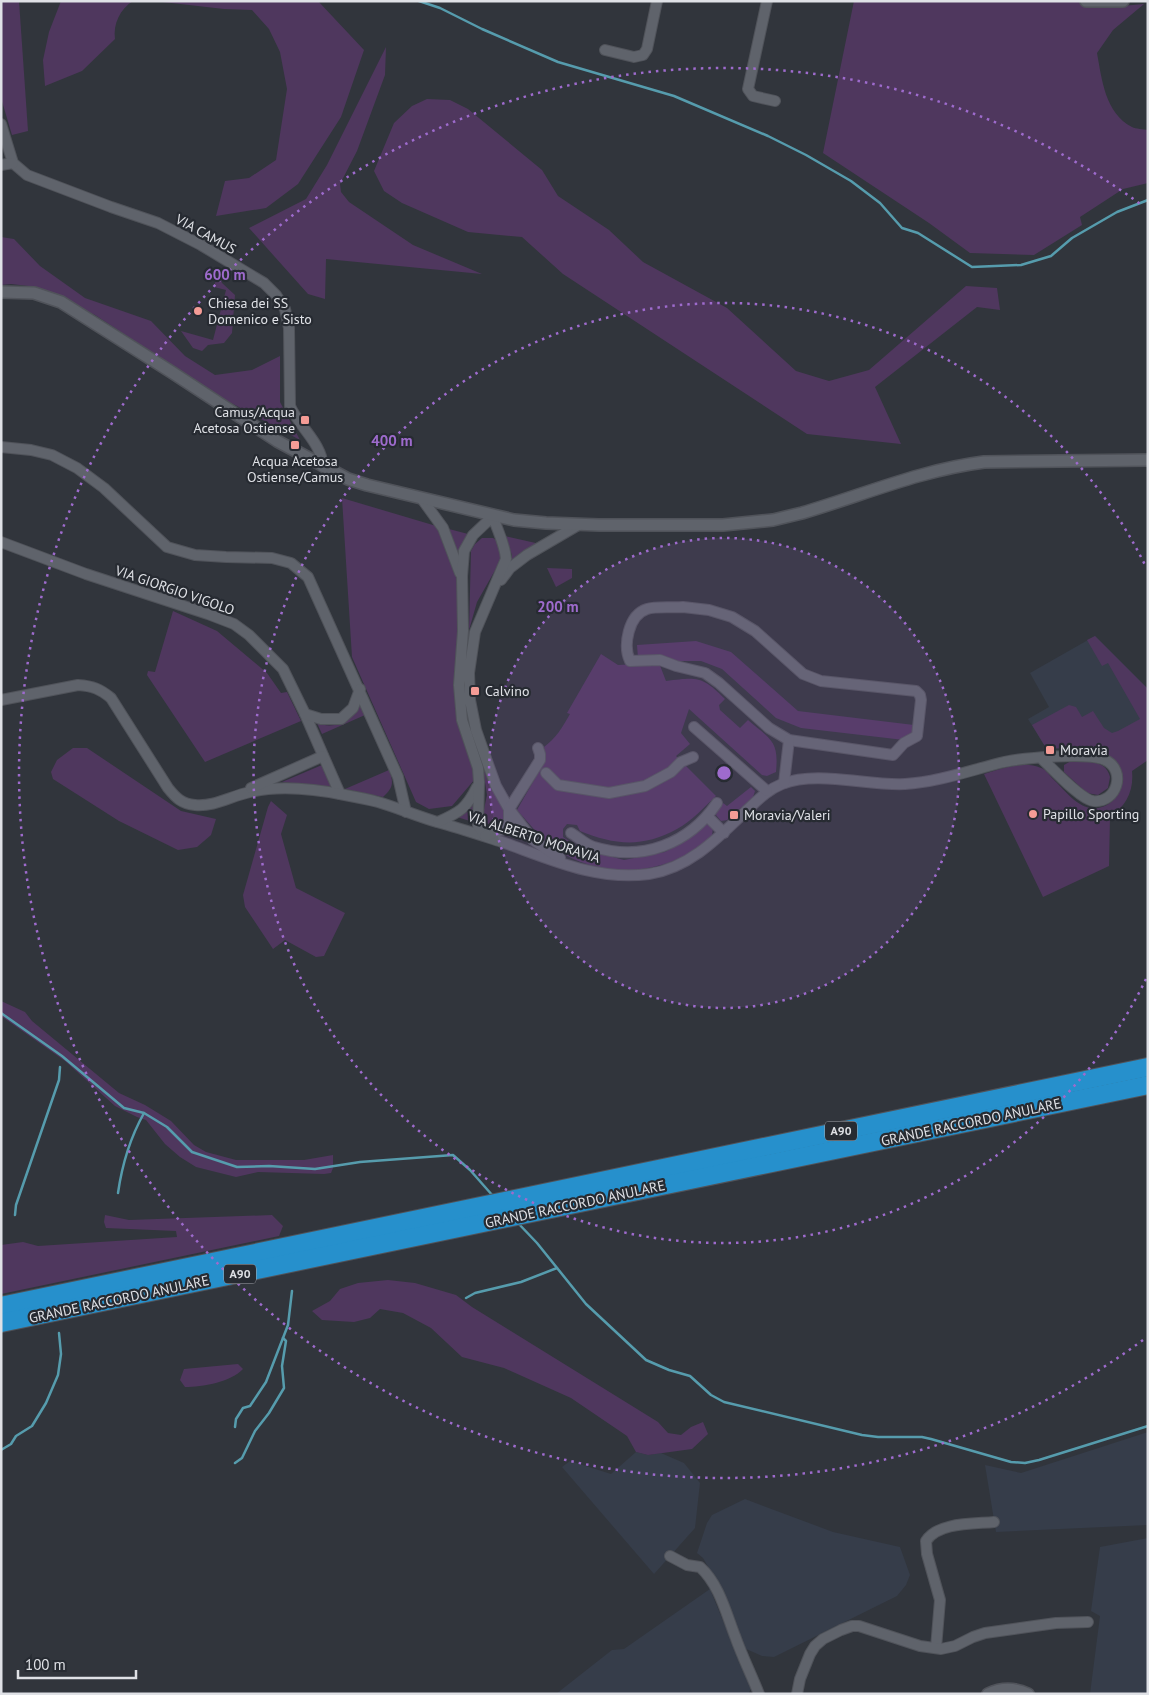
<svg xmlns="http://www.w3.org/2000/svg" width="1149" height="1695" viewBox="0 0 1149 1695" font-family="'PT Sans',sans-serif">
	<rect width="100%" height="100%" fill="#31353c"/>
	<g fill="#363d4a">
		<path d="M1095,636L1148,689V745L1127,753L1088,750L1046,748L1028,719L1049,707L1030,673Z"/>
		<path d="M1148,1432V1525L996,1532L985,1465L1021,1473Z"/>
		<path d="M636,1452L648,1455L661,1453L684,1463L700,1483L695,1528L654,1574L562,1467L570,1461L611,1474Z"/>
		<path d="M745,1499L833,1532L900,1547L910,1575L906,1585L897,1596L774,1657L762,1656L744,1648L725,1596L703,1558L697,1553L707,1523L712,1515Z"/>
		<path d="M1148,1538V1694H1090L1100,1616L1091,1611L1100,1547Z"/>
		<path d="M710,1589L751,1689L748,1694H556L612,1650L624,1649Z"/>
	</g>
	<g fill="#4f375e">
		<path d="M1,1H19L28,131L12,135L1,98Z"/>
		<path d="M61,1H133C120,9 113,24 115,39L82,71L45,86L43,60L49,32Z"/>
		<path d="M154,1H318L364,50L341,117L298,184L266,208L216,216L225,181L249,178L276,160L287,89L280,52L269,29L252,10L224,9Z"/>
		<path d="M854,1H1076L1099,8L1144,4L1113,30L1097,53C1102,80 1105,113 1132,127C1136,129 1143,129 1148,130V183L1123,189L1080,217L1082,225L1034,255L970,253L929,223L823,153Z"/>
		<path d="M386,47L385,75L357,151L340,184L341,192L349,202L413,245L482,274L326,259L325,299L308,294L249,228L306,199L327,165Z"/>
		<path d="M427,99L450,100L468,109L542,170L558,196L609,230L643,262L727,308L796,371L829,381L869,370L966,286L997,288L1000,310L977,307L875,387L901,444L807,434L563,274L522,237L468,232L402,203L384,191L374,171L394,123L412,106Z"/>
		<path d="M1,237L14,239L40,266L85,298L151,321L185,356L215,375L252,370L280,356V402L300,440L220,397L95,315L37,287L11,284L1,285Z"/>
		<path d="M219,268L227,271L220,277L222,283L235,295L232,333L224,343L208,345L202,351L193,348L181,331L213,340L226,290L214,287Z"/>
		<path d="M342,498L443,528L463,588L459,685L475,779L452,806L429,809L416,802L352,657Z"/>
		<path d="M449,529L468,534L458,557L455,545L448,532Z"/>
		<path d="M505,536L540,544L511,562L512,555Z"/>
		<path d="M482,538H493L499,542L502,558L477,602L469,630L471,551L475,544Z"/>
		<path d="M547,568L572,569V578L556,587Z"/>
		<path d="M173,611L217,631L267,673L281,693L287,692L301,721L205,762L147,675L148,671L155,672Z"/>
		<path d="M1095,636L1148,689V760L1132,771C1134,791 1126,806 1110,817L1109,866L1043,897L984,774C1001,769 1023,760 1041,768C1045,769 1049,774 1052,778C1066,791 1081,814 1102,807C1112,804 1117,797 1120,788C1119,780 1118,768 1114,761C1103,745 1063,749 1046,748L1032,725L1069,705L1076,707L1082,717L1093,711L1104,728L1112,733L1118,731L1140,719L1108,663L1102,666L1087,640Z"/>
		<path d="M696,641L731,652L798,711L914,725L913,735L904,740L801,728L776,718L722,669L701,661H677L664,657L638,658L637,645Z"/>
		<path d="M601,654L618,665L659,663L666,681C698,677 702,676 725,699L719,705L720,710L740,728L748,720C771,740 779,740 776,772L767,776L762,775L689,709L681,733L690,744L676,756L716,796C704,807 692,821 677,829C643,848 614,845 580,831L577,825L567,824L563,829V837L579,848L624,860L665,852L684,842L703,826L709,824L713,827L712,835C673,876 601,882 555,848C540,838 529,823 517,810L545,761L546,755L544,747C556,738 562,728 570,714L567,713Z"/>
		<path d="M360,704L365,715L322,734L317,723C335,730 353,721 360,704Z"/>
		<path d="M73,748H87L181,811L216,819L211,835L197,847L178,850L119,821L53,779L51,772L57,760Z"/>
		<path d="M1071,761C1086,762 1106,759 1110,777L1108,788L1098,795L1087,793L1064,772V765Z"/>
		<path d="M322,765L331,787L282,782Z"/>
		<path d="M483,769L504,812C506,821 502,826 493,828L484,821L483,814L487,795Z"/>
		<path d="M389,770C394,783 393,788 383,797L345,789Z"/>
		<path d="M751,787L755,791L753,797L727,820L721,821L716,815L718,809L723,803L727,806Z"/>
		<path d="M271,801L287,815L281,834L296,888L345,913L324,956L316,957L285,940L273,949L245,907L243,895L268,807Z"/>
		<path d="M475,803L473,822L457,817L467,812Z"/>
		<path d="M513,823H515L525,838H523L508,833Z"/>
		<path d="M1,1001L25,1012L32,1021L119,1093L145,1105L171,1121L194,1145L206,1152L236,1160H304L333,1155V1168L331,1173L324,1174L258,1172L236,1177L196,1167L180,1157L165,1144L146,1120L137,1117L115,1106L65,1061L1,1016Z"/>
		<path d="M105,1215L129,1220L272,1215L283,1226L279,1236L1,1294V1245L23,1242L38,1246L177,1237L176,1231L106,1228L104,1222Z"/>
		<path d="M388,1280L415,1283L456,1295L472,1307L658,1422L668,1433L681,1435L691,1427L703,1422L708,1434L692,1449L648,1455L636,1452L627,1436L571,1398L504,1368L462,1357L431,1328L403,1313L380,1309L370,1318L354,1322L322,1320L312,1311L330,1301L340,1289L358,1283Z"/>
		<path d="M238,1364L243,1369C231,1382 202,1387 185,1387L180,1380L184,1369Z"/>
	</g>
	<g fill="none" stroke-linecap="round" stroke-linejoin="round">
		<g stroke="#569cad" stroke-width="2.5">
			<path d="M419,1L440,8L482,29L558,62L674,96L768,136L806,155L851,181L880,203L902,228L918,233L972,267L1021,265L1051,256L1072,238L1117,212L1148,200"/>
			<path d="M1,1013L62,1056L124,1108L144,1113L167,1127L192,1152L237,1167L269,1166L315,1169L360,1162L453,1155L470,1170L493,1196"/>
			<path d="M118,1193C122,1165 130,1138 144,1113"/>
			<path d="M15,1215L16,1205L59,1080L60,1067"/>
			<path d="M517,1222L537,1243L586,1304L646,1360L669,1370L690,1376L711,1395L724,1402L862,1435L878,1437H922L931,1439L1011,1462L1025,1463L1039,1460L1148,1426"/>
			<path d="M466,1298L475,1293L521,1282L557,1268"/>
			<path d="M235,1427L236,1419L243,1408L250,1406L266,1382L288,1325L292,1291"/>
			<path d="M1,1450L11,1444L16,1436L32,1426L46,1403L58,1375L61,1354L59,1333"/>
			<path d="M235,1463L242,1458L255,1431L269,1413L284,1388L282,1366L286,1341L283,1338"/>
		</g>
		<defs>
			<g id="minor">
				<path d="M767,1L748,89L753,96L775,101"/>
				<path d="M605,50L634,57L643,55L647,49L657,1"/>
				<path d="M1,124L13,163L27,175L111,207L158,223L201,245L264,283L276,295L285,309L289,328L290,406C299,427 322,443 323,467"/>
				<path d="M1,165L13,163"/>
				<path d="M1,447L31,450L52,455L77,468L104,488L167,547L195,555L226,557L272,558L291,563L308,577L398,777L406,812"/>
				<path d="M422,499L443,528L460,573"/>
				<path d="M1,542L86,574L208,614L234,624L249,635L283,669L305,714L340,794"/>
				<path d="M501,580L510,568L527,555L580,524"/>
				<path d="M683,607L709,610L732,617L755,631L803,674L821,681L916,691L920,695L921,700L917,736L904,743L893,755L789,740L769,728L719,683L705,673L676,666L660,660L630,661C623,646 628,615 647,609C656,606 673,608 683,607Z"/>
				<path d="M1,700L78,685C93,686 100,689 111,698L168,788C176,798 182,804 195,805C214,807 231,796 250,792C280,785 315,789 345,795C356,797 367,799 378,802C398,808 417,816 437,822C459,828 480,835 502,842C550,859 596,881 649,874C689,868 718,838 746,811C758,800 767,790 782,784C817,770 867,786 905,784C939,782 971,770 1004,762C1023,758 1088,752 1105,760C1127,770 1117,804 1093,801C1080,799 1052,768 1041,758"/>
				<path d="M305,714L321,719H341L353,708L360,689"/>
				<path d="M694,727L767,791"/>
				<path d="M546,773L558,785L609,793L645,786L671,772L681,762L693,757"/>
				<path d="M784,783L789,740"/>
				<path d="M251,788L323,756"/>
				<path d="M708,817L724,833"/>
				<path d="M438,822C460,812 466,809 477,787"/>
				<path d="M571,833C578,837 586,845 594,847C642,862 689,844 717,803"/>
				<path d="M485,836L478,826L479,782L478,768L462,720L459,685L463,631L462,576L464,551L473,535L493,516C497,530 505,544 506,559L475,632L469,673L470,700L476,730L488,764L496,786L509,809L533,840L560,858"/>
				<path d="M485,836L504,829L509,821V809L540,760V754L538,748"/>
				<path d="M670,1556L687,1565L700,1567C719,1584 726,1613 735,1636C742,1656 751,1674 759,1694"/>
				<path d="M936,1648L940,1600L927,1554L926,1541C938,1522 974,1524 994,1522"/>
				<path d="M797,1694L800,1679L810,1654L815,1646L823,1639L841,1630L852,1626H859L920,1646L941,1649L955,1646L973,1637L985,1633L1056,1623L1088,1622"/>
			</g>
			<g id="tertiary">
				<path d="M1086,1H1123"/>
				<path d="M1,292L34,293L61,302L173,373L277,441L348,479L367,485L514,520L546,523L599,525H723L773,520L802,513C863,495 921,470 984,462L1148,460"/>
				<path d="M988,1694C1001,1688 1015,1688 1028,1694"/>
			</g>
			<g id="motorway">
				<path d="M1,1306L1148,1067"/>
				<path d="M1,1323L1148,1085"/>
			</g>
		</defs>
		<use href="#minor" stroke="#50535a" stroke-width="12"/>
		<use href="#tertiary" stroke="#50535a" stroke-width="14"/>
		<use href="#motorway" stroke="#50535a" stroke-width="20"/>
		<use href="#minor" stroke="#5f636b" stroke-width="10"/>
		<use href="#tertiary" stroke="#5f636b" stroke-width="11"/>
		<use href="#motorway" stroke="#2690cc" stroke-width="18"/>
	</g>
	<circle cx="724" cy="773" r="235" fill="#9e6bcd" fill-opacity=".12"/>
	<g fill="none" stroke="#9e6bcd" stroke-width="2.5" stroke-dasharray="2.5 5">
		<circle cx="724" cy="773" r="235"/>
		<path d="M1146 979A470 470 0 1 1 1146 567"/>
		<path d="M1143 1340A705 705 0 1 1 1143 206"/>
	</g>
	<g fill="#f59c96" stroke="#272b32" stroke-width="2">
		<circle cx="198" cy="311" r="5"/>
		<rect x="300" y="415" width="10" height="10" rx="2.5"/>
		<rect x="290" y="440" width="10" height="10" rx="2.5"/>
		<rect x="470" y="686" width="10" height="10" rx="2.5"/>
		<rect x="1045" y="745" width="10" height="10" rx="2.5"/>
		<circle cx="1033" cy="814" r="5"/>
		<rect x="729" y="810" width="10" height="10" rx="2.5"/>
	</g>
	<g text-anchor="middle" stroke-width="4.5" stroke-linejoin="round" paint-order="stroke">
		<g fill="#272b32" stroke="#a8aab0" stroke-width="1">
			<rect x="825" y="1121.5" width="32" height="19" rx="4"/>
			<rect x="224" y="1264.5" width="32" height="19" rx="4"/>
		</g>
		<g font-size="12" font-weight="bold" fill="#dfe1e6">
			<text x="841" y="1135">A90</text>
			<text x="240" y="1278">A90</text>
		</g>
		<g font-size="14" fill="#dfe1e6" stroke="#272b32">
			<text transform="translate(206 234) rotate(29)" y="5">VIA CAMUS</text>
			<text transform="translate(175 590) rotate(19)" y="5">VIA GIORGIO VIGOLO</text>
			<text transform="translate(534 837) rotate(18)" y="5">VIA ALBERTO MORAVIA</text>
			<text transform="translate(971 1122) rotate(-12)" y="5">GRANDE RACCORDO ANULARE</text>
			<text transform="translate(575 1204) rotate(-12)" y="5">GRANDE RACCORDO ANULARE</text>
			<text transform="translate(119 1299) rotate(-12)" y="5">GRANDE RACCORDO ANULARE</text>
		</g>
		<g font-size="14" fill="#dfe1e6" stroke="#272b32" text-anchor="start">
			<text x="208" y="308">Chiesa dei SS<tspan x="208" dy="16">Domenico e Sisto</tspan></text>
			<text x="295" y="417" text-anchor="end">Camus/Acqua<tspan x="295" dy="16">Acetosa Ostiense</tspan></text>
			<text x="295" y="466" text-anchor="middle">Acqua Acetosa<tspan x="295" dy="16">Ostiense/Camus</tspan></text>
			<text x="485" y="696">Calvino</text>
			<text x="1060" y="755">Moravia</text>
			<text x="1043" y="819">Papillo Sporting</text>
			<text x="744" y="820">Moravia/Valeri</text>
		</g>
	</g>
	<circle cx="724" cy="773" r="8" fill="#9e6bcd" stroke="#272b32" stroke-width="2.5"/>
	<g font-size="15" text-anchor="middle" font-weight="bold" fill="#9e6bcd" stroke="#272b32" stroke-width="4.5" stroke-linejoin="round" paint-order="stroke">
		<text x="225" y="280">600 m</text>
		<text x="392" y="446">400 m</text>
		<text x="558" y="612">200 m</text>
	</g>
	<rect width="1149" height="1695" fill="none" stroke="#dfe1e6" stroke-width="5"/>
	<path d="M18 1670v8h118v-8" fill="none" stroke="#dfe1e6" stroke-width="2.5"/>
	<text x="25" y="1670" font-size="15" fill="#dfe1e6" stroke="#272b32" stroke-width="4" paint-order="stroke">100 m</text>
</svg>
